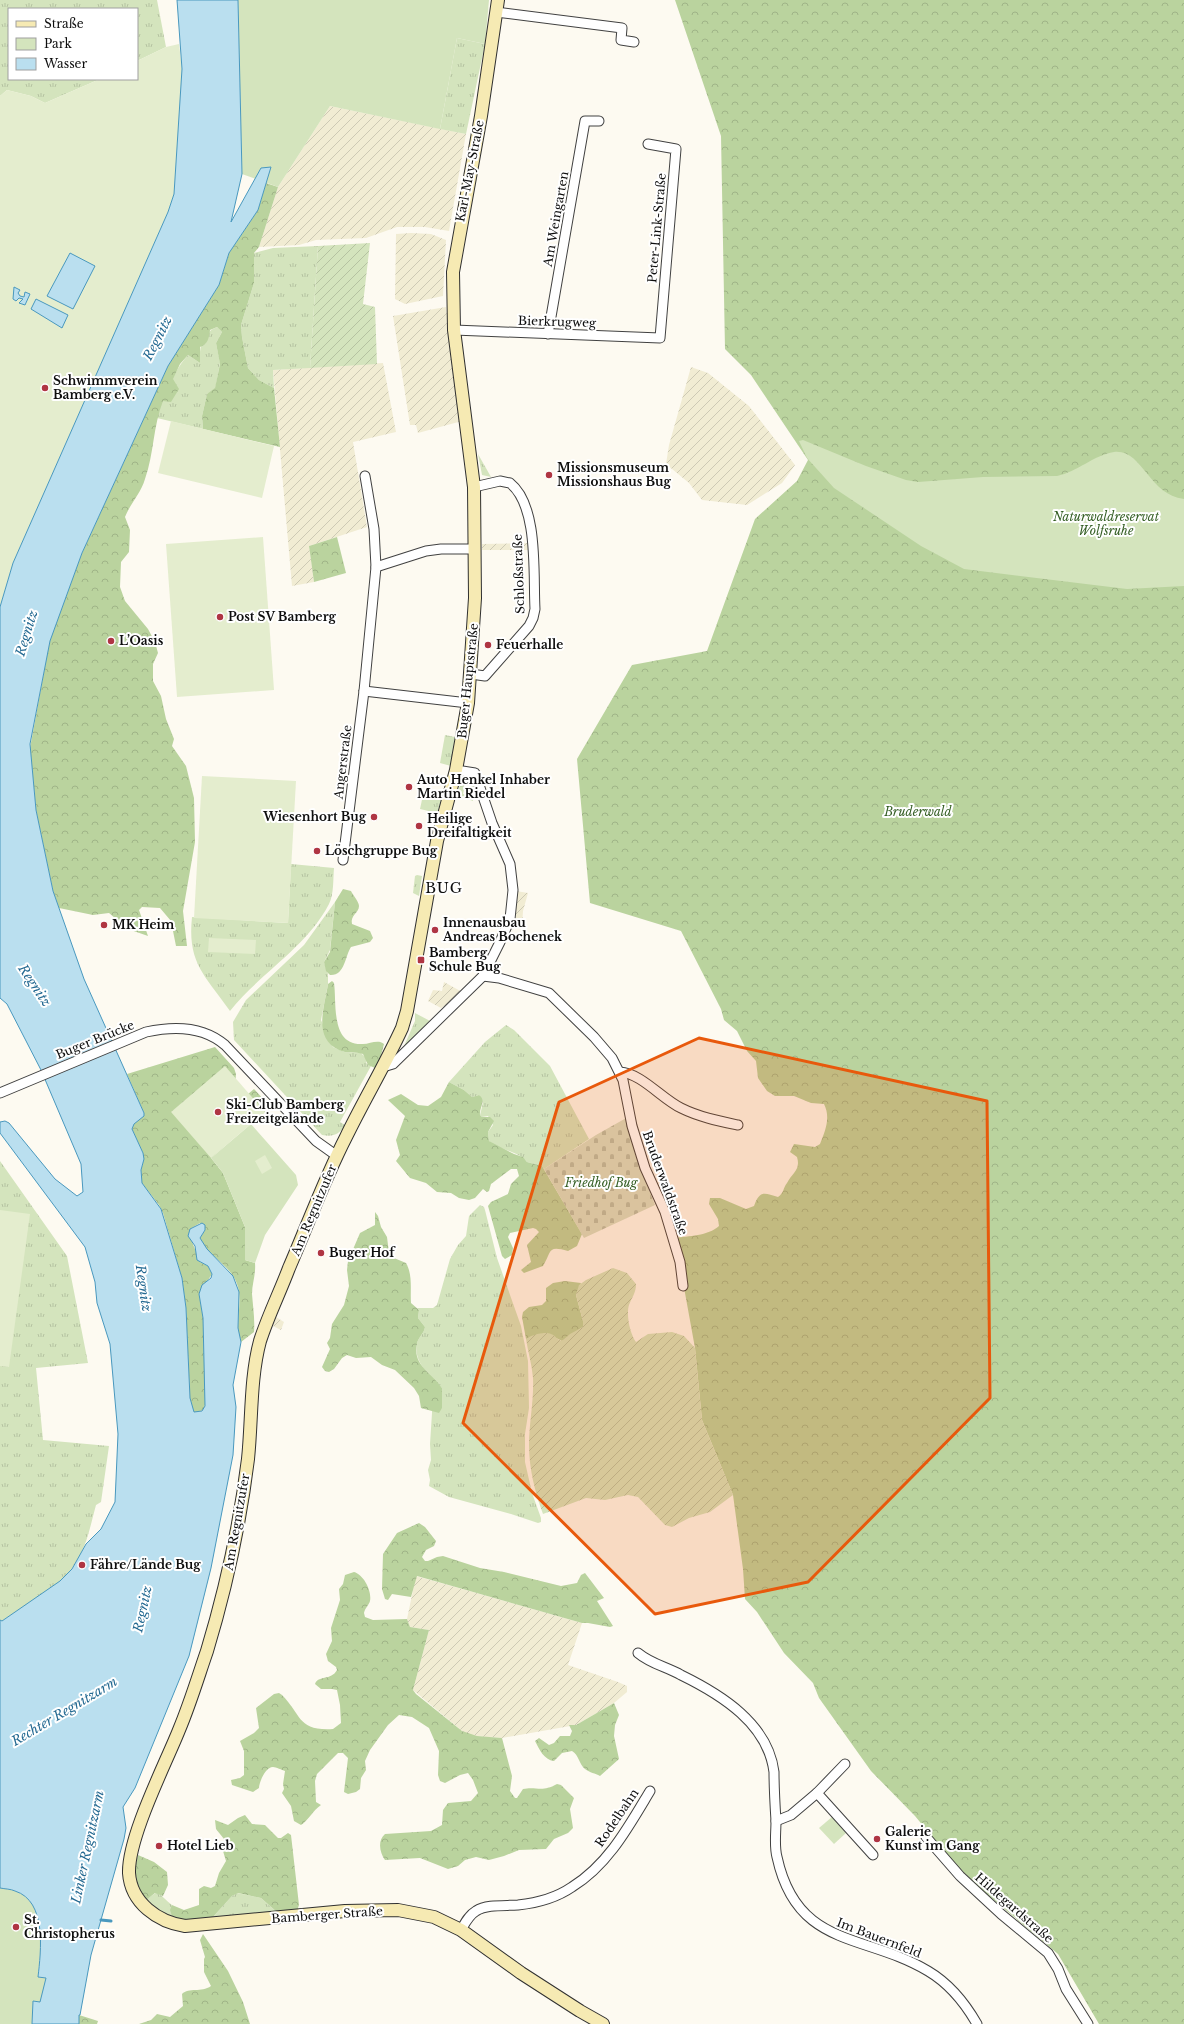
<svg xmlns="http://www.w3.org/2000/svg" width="1184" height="2024" viewBox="0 0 1184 2024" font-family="'Libre Baskerville',serif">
	<defs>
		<pattern id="farmland-furrows" width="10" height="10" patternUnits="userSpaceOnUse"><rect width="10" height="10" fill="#f1ecd3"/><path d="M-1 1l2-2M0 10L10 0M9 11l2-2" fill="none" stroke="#cdc9b4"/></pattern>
		<pattern id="grass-tufts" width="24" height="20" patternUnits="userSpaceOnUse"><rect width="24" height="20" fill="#d4e4bd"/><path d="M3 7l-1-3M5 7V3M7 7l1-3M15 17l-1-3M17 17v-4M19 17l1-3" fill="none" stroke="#b5c2a1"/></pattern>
		<pattern id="forest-crowns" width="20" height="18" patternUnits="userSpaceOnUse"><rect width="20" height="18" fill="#bad39e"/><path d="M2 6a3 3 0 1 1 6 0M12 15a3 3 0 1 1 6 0" fill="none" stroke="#9fb487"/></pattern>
		<pattern id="cemetery-stones" width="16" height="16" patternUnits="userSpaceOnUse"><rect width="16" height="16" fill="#d7dec3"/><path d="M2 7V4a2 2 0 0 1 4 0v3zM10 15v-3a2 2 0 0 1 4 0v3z" fill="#b7bda6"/></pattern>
		<pattern id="garden-furrows" width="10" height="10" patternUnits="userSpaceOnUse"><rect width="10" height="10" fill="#d4e4bd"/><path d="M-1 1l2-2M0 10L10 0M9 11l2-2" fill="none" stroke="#b5c2a1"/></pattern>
	</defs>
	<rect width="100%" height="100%" fill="#fdfaf1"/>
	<g fill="url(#farmland-furrows)">
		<path d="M330,106L466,134L449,231L425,227H397L366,238L316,240L299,245L259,247L278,187Z"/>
		<path d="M411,233L431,234L446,240L443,296L405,304L395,299L396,234Z"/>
		<path d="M446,307L462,421L418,433L416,425H410L393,316Z"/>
		<path d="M383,363L396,432L353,442L367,527L309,546L314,582L292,586L273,370Z"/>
		<path d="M691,367L708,373L749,406L795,465L782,483L747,505L702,500L689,483L666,464L669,445Z"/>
		<path d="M528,543V550H482V544Z"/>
		<path d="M516,891L528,893L523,911L522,926L520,928L517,927L516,923Z"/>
		<path d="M444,982L464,993L441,1008L428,1001L433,990L442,991Z"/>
		<path d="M276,1317L284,1322L281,1330L273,1326Z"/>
		<path d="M416,1576L582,1623L568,1665L618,1682L627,1686V1692L614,1703L576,1725L502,1738L485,1737L469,1735L462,1731L413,1690L429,1630L410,1627L407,1619Z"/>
	</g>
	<g fill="url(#grass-tufts)">
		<path d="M0,0H157L166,47L137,61V9H9V79H100L45,103L31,96L7,90L0,96Z"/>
		<path d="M457,38L485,44L466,134L440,129Z"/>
		<path d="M318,246L310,368L273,370L274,388L259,380L248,368L242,337L241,325L254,283V253L273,248Z"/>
		<path d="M217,327L222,332L216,343L220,363L215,390L207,394L202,416L203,429L157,418C160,400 176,368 188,355L200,363C199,347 202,333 217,327Z"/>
		<path d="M478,454L491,477L482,475Z"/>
		<path d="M445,735L455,737L451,766L440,763Z"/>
		<path d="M462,781L465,784L463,794L468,795L471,786H473V801L456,795Z"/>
		<path d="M423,795L441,800L437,813L420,809Z"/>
		<path d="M291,864L334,868C333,879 334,894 329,904C306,948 260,973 230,1011C206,976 187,964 192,917L288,923Z"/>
		<path d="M417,875L422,876L419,896L413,893L415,876Z"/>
		<path d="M335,902L330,950L324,962L328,974V984L321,1020L333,1047L344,1052L361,1053L367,1059L366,1063L371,1066L340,1122L345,1125C339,1135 333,1137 322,1135L234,1040L233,1022L246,1000L304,945Z"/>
		<path d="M415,1013L432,1022L401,1053L415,1021Z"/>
		<path d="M506,1025L514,1030L550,1066L589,1139L544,1169L542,1166L527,1162C522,1153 498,1149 489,1141L488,1132L493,1125L488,1116L482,1117L480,1115L483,1103L479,1095L472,1097L464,1090L449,1082L485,1042Z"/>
		<path d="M0,1161L67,1256L88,1363L36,1368L43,1440L109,1446L101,1502L96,1505C91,1523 88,1541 79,1557C64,1587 29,1603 2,1621L0,1620Z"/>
		<path d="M480,1205L484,1207L485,1210L497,1258L521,1326L528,1361L529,1408L525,1434V1462L532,1493L541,1518V1522L538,1523L511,1514L449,1497L429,1486L430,1480L428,1470L431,1460L430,1444L432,1413V1410L442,1408V1388C431,1376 413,1363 417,1344C418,1337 424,1334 425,1327L418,1318L419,1310L417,1308H433L437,1305L450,1259L458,1245L466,1236L469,1216Z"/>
		<path d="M157,1892C163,1896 166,1901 172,1905V1916L163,1913L144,1901Z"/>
		<path d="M237,1893L261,1898L278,1913L212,1918L232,1896Z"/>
	</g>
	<g fill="url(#forest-crowns)">
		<path d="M675,0H1184V2024H1099L1058,1954L963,1874L915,1816L871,1771L819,1698L813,1683L784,1653L757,1612L745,1599L743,1569L733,1495L702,1420L695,1348L675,1238C688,1236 708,1236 719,1226L718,1219L709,1204L710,1198H720L746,1209L754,1206C760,1190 764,1193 778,1197C784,1193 783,1188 787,1183C792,1173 801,1170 797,1157L790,1152L794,1144L815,1147L820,1144C825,1131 831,1118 824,1104L811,1103L794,1096H775L767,1091L758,1078L756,1061L747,1051L737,1031L724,1020L721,1009L681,931L590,903L577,759L632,665L707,651L755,519L797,481L808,460L751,375L725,349L721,136Z"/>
		<path d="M266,183L278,187L259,247L254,253V283L241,325L242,337L248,368L259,380L274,388L280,447L203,429L202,416L207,394L215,388L220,364L216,343L222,332L217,327L210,330C209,338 208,344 200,347V363L188,355L180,364L173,379L179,389L171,402L163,401C153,426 154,454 145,479C141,493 130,504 125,517L130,530L129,552L121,562L120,587L125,601L148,629L155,642L158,653L153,664V681L161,696L166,719L174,739L172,746L186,766L194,798L195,842L183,911L187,946H176L171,921L160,908L142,907L139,910L148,936L128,929L109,913L93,915L59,908L53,891L36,810L30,748L50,639L82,553L168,366L219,285L229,253L258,210Z"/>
		<path d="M337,537L346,573L314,582L309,546Z"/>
		<path d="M343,889L351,891C353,895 359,902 359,906C359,913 350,915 352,924L370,931L373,938L370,942L351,947C345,956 345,976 330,975L326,971L324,962L330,952L335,902Z"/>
		<path d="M332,981L334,983C337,1003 330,1046 363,1044C370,1044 378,1039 384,1044L379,1063L375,1068L368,1065L363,1054C355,1051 347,1054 339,1050C312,1038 325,1005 328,984Z"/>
		<path d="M215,1047L234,1068L236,1074L230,1141L211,1158L223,1173L245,1227V1260L255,1263C256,1274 252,1284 252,1294C253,1307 255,1319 254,1332L241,1342C240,1337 238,1332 238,1327C238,1313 242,1297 237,1284C231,1265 207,1256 200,1238L205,1230L200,1223L190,1229C190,1241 196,1250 200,1262L208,1266L212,1274L199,1294L203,1318L206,1402L203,1410L195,1413L192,1410L190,1398L186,1308L182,1278L163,1213L159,1205L142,1183L141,1170L143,1163V1153L132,1129L134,1124L144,1113L127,1074Z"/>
		<path d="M449,1082L464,1090L472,1097L479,1095C487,1101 479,1107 480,1115L482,1117H490L494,1121L488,1132L489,1141L514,1154L523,1157L527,1162L542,1166L582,1234L577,1246L568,1251C547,1245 552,1251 543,1266L524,1273L521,1270L531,1262L527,1245L539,1232L536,1229L533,1228L510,1233L508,1237L513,1248L512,1255L505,1259L502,1256L488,1206L491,1202L508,1194L511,1184L519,1176L517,1169H511L491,1184L489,1191L487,1192L483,1189L475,1198L469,1200L459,1198L451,1193L437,1192L426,1183L410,1178L396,1161L400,1155L396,1140L405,1116L388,1100L401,1094L418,1105L428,1106L441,1097Z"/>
		<path d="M254,1089L266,1102L265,1112L251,1124L247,1095Z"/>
		<path d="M375,1212L378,1216L381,1227L387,1237L389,1253L394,1258L406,1263C413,1275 410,1290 411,1303L419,1310L418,1318L425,1327C424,1334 418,1337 417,1344C412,1365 433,1374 442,1388V1408L439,1413L421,1408L419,1396L414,1388L395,1370L382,1365L371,1357L356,1358L347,1355L342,1358L334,1369L329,1372L325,1371L322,1367L330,1349L327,1343L330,1338L332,1324L344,1305L349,1286L347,1270L348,1261L360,1233L375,1225Z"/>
		<path d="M565,1281L581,1283L576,1295L583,1321V1327L562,1341L546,1333L526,1339L522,1317L523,1312L529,1307L542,1305L546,1301V1288L553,1283Z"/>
		<path d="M419,1523L425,1527L436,1541L434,1546L426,1550L422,1557L425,1561H428L437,1557L443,1556L480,1568L504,1572L561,1586L577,1583L581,1575L585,1573L604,1598L597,1601L613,1626L610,1627L588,1623H582L417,1576L411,1597L392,1594L388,1600L385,1599L382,1589L383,1554L397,1533Z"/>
		<path d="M354,1572C364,1575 372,1591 370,1601C369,1605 365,1608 364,1613L365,1617L373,1620L407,1619L410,1627L429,1630L413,1690L416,1694L462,1731L477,1736L502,1738L512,1776L510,1791L515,1798H517L523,1789C537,1786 541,1793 557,1784L561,1785L574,1798L570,1809L573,1828L568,1833L554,1839L546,1849L519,1850L504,1856L489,1860L476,1857L465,1860L458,1866L448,1869L420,1858L385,1860C380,1853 377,1841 385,1834L431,1831L442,1825L443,1810L448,1803L471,1801L478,1793L473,1780L468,1773L460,1775L445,1783L440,1781L438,1775L439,1751L429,1728L412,1717L399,1715L388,1725L370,1750L365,1761L366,1770L361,1778L360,1789L356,1792L348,1794L344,1792L348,1758L343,1753H338L317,1774L315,1781L316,1802L321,1805C312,1811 309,1820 301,1825L294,1821L291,1806L282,1793L284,1789L283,1784L285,1771C282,1770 276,1767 273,1767C265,1767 259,1783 259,1788L253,1792L232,1785L231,1780L240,1778L244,1775V1751L240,1741L254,1733L259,1728L256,1708L274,1694L279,1693L282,1695C302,1715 297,1731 333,1729L341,1723L340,1705L337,1690L332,1689H321L315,1684C318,1675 331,1681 337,1670L336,1667L328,1661L326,1654L332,1641L331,1628L340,1600L339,1589L343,1584L345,1575Z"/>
		<path d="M614,1703L619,1715L615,1725L614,1736L619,1759L600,1776C595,1773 590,1773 585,1769C579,1764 579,1755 572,1751L562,1753L554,1761C544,1760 539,1749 535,1741L539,1738L549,1745L554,1743L560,1736H570L572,1731L569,1725H576Z"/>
		<path d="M245,1815L252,1824L265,1825L278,1838H281L288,1833L291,1835L299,1905L297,1911L278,1913L261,1898L238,1893L232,1896L212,1918L187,1921L172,1916L170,1910L172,1905L184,1910L199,1905V1889L204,1886L211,1888L215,1886L219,1873L226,1861L223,1851L224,1839L216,1829L215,1820L228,1825L238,1818Z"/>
		<path d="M138,1855L154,1862L167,1872L168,1885L163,1896L155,1893L145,1901L142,1900C138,1885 132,1871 138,1855Z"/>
		<path d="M203,1934L228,1971L243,2002L250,2024H139L151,2020L157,2014L170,2017L183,2006L182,1994C189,1987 201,1993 211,1986L204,1972V1959L205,1957L200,1940Z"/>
		<path d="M79,2015L98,2021L97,2024H79Z"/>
	</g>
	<path fill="url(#cemetery-stones)" d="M628,1117L635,1154L655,1205L584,1238L544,1169L596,1135Z"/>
	<g fill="#d4e4bd">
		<path d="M238,0H489L485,44L457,38L440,129L330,106L278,187L242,174Z"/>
		<path d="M803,440L866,466L906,480L918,482L983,477L1057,476C1077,472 1094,455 1114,452C1143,449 1148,495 1184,499V586L1127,589L964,569L921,546L834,488L807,458L799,441Z"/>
		<path d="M251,1124L296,1175L298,1185L265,1235L255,1263L245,1260V1227L223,1173L211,1158Z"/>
		<path d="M832,1817L846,1833L834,1844L819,1828Z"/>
		<path d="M0,1888C5,1889 11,1889 15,1891C47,1901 41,1951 38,1977L46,1978L40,2003L33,2001L32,2024H0Z"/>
	</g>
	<g fill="url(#garden-furrows)">
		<path d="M370,243L363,304L375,307L377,364L310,368L318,246Z"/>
		<path d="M613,1268L627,1273L636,1284C636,1293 632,1297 629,1305C626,1315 630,1334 636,1342L648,1334L672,1332L684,1336L695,1348L702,1420L733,1495L710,1512L689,1518L672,1527L665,1525L638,1497L628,1495L605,1500L586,1498L543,1514C535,1492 529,1469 529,1445C529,1423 534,1401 533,1378C532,1365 528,1352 526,1339C531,1335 545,1331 551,1334C556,1336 557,1340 562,1341L570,1334L583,1327V1321L576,1295L579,1285L586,1280Z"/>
	</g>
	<g fill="#e4edce">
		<path d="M179,44L182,69L174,194L168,212L13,563L0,607V96L7,90L31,96L45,103L100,79H137V61L166,47Z"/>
		<path d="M171,421L274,446L262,498L158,473Z"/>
		<path d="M263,537L274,690L177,697L166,544Z"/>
		<path d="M202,776L296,781L288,923L194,918Z"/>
		<path d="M209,938L256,940L255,954L208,952Z"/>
		<path d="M225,1066L265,1112L211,1158L171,1112Z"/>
		<path d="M265,1155L272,1168L262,1174L255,1161Z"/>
		<path d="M0,1210L30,1214L9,1367L0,1366Z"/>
	</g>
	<g fill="#badfef" stroke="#4998be">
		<path d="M177,0H238L242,174L231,222L261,168L271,167L258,210L229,253L219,285L168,366L82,553L50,641L30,744L36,810L53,891L84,979L144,1113V1116L134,1124L132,1129L143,1153L144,1159L141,1170L142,1183L161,1209L182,1278L186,1308L190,1398L194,1412L202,1411L205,1406L203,1318L199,1294L202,1285L211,1278L212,1274L208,1266L197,1260L195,1246L188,1236L190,1229L202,1223L205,1225V1230L200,1238L207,1249L233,1276L239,1292L238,1328L241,1342L233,1385L236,1407L233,1455L211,1568L189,1656L135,1788L123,1807L126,1828L124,1839L91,1955L80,2015H79V2024H32L33,2001L40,2002L46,1978L38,1977C41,1951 47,1901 15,1891C11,1889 5,1889 0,1888V1620L2,1621L60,1581L72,1569L86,1544L101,1529L115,1502L118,1434L110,1344L97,1303L95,1282L85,1247L0,1133V1122L5,1121L9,1123L55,1179L77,1196L83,1192L81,1164L41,1070L7,1004L0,998V607L13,563L168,212L174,194L182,69Z"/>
		<path d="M70,253L95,266L73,309L47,296Z"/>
		<path d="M14,287L20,290L18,293L20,296L24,297L25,292L30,294L25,305L19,303L23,299L19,298L16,301L13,299Z"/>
		<path d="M36,299L68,315L62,328L31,309Z"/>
	</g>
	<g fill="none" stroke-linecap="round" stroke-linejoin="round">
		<path stroke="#4998be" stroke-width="3" d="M101,1920L111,1921"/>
		<defs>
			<g id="street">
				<path d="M496,12L622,28L621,40L634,42"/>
				<path d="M454,330L660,338L676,149L648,144"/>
				<path d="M548,334L585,121H599"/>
				<path d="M376,567L426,551L441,549H475"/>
				<path d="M471,674L485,676L529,626L533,618L535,609C533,575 539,506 510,483L500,481L474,487"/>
				<path d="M364,691L468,703"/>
				<path d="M343,860L364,691L376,567L374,529L365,476"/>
				<path d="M483,976L499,978L549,993L594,1037L612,1058L623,1080L632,1126L645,1168L665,1212L680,1262L683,1286"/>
				<path d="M383,1067L393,1064L483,976L500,942L510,919L513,890L510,864L492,823L475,773L456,770"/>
				<path d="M620,1072C641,1073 662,1099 681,1108C699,1117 719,1121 738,1125"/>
				<path d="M0,1093L146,1032C173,1026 203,1026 225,1045L316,1141L337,1156"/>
				<path d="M638,1653C651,1664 667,1667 681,1675C722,1695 768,1724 774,1772C774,1789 775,1805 776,1821C776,1833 774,1846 777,1857C797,1949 865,1933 928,1971C950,1984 965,2003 977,2024"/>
				<path d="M845,1764L817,1793L873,1855"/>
				<path d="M776,1821L791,1815L817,1793"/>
				<path d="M926,1837L960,1876L1001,1914L1048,1953L1058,1969L1066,1989L1088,2024"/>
				<path d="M461,1930C465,1923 469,1915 476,1911C487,1904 505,1906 518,1905C537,1903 556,1898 572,1887C608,1865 629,1826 650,1791"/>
			</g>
			<path id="secondary" d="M498,0L481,116L453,272L454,330L474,487L475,598L468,703L456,770L437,841L407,1011L402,1028C385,1065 364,1100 346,1137C324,1180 308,1224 289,1268C280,1292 268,1316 260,1341C250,1378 252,1421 248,1459C240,1524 226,1588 207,1651C198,1677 190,1704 179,1730C165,1765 128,1837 129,1873C131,1903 158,1922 185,1926L345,1911L398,1910L434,1917L461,1930L521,1973L580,2011L603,2024"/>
		</defs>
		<use href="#street" stroke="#414141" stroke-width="11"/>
		<use href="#secondary" stroke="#303030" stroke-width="14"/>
		<use href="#street" stroke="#fff" stroke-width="9"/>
		<use href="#secondary" stroke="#f6eab3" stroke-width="12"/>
	</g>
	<path fill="#e8590c" fill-opacity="0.2" stroke="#e8590c" stroke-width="3" stroke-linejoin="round" d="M699,1038L987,1101L990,1398L808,1582L655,1614L463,1423L559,1102Z"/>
	<g fill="#af3543" stroke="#fff" stroke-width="1.5">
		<circle cx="45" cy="388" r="4"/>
		<circle cx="549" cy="475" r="4"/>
		<circle cx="220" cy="617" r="4"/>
		<circle cx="111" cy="641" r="4"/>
		<circle cx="488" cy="645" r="4"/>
		<circle cx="409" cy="787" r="4"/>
		<circle cx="374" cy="817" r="4"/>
		<circle cx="419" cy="826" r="4"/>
		<circle cx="317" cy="851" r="4"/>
		<circle cx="104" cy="925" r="4"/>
		<circle cx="435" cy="930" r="4"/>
		<rect x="417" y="956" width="8" height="8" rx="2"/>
		<circle cx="218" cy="1112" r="4"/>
		<circle cx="321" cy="1253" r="4"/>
		<circle cx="82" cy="1565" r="4"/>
		<circle cx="877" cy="1839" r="4"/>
		<circle cx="159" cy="1846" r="4"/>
		<circle cx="16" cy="1927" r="4"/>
	</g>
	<g text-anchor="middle" stroke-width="4" stroke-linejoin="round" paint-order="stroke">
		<g font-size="12" fill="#0e0e0e" stroke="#fff">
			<text transform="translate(470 171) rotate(-79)" y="4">Karl-May-Straße</text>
			<text transform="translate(556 219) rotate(-80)" y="4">Am Weingarten</text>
			<text transform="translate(657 228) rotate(-85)" y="4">Peter-Link-Straße</text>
			<text transform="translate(557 322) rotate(2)" y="4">Bierkrugweg</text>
			<text transform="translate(519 574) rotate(-92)" y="4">Schloßstraße</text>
			<text transform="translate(468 681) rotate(-84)" y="4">Buger Hauptstraße</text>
			<text transform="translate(343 762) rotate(-83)" y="4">Angerstraße</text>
			<text transform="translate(95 1040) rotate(-22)" y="4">Buger Brücke</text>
			<text transform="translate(665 1183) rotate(70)" y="4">Bruderwaldstraße</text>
			<text transform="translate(314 1210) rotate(-67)" y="4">Am Regnitzufer</text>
			<text transform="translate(237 1522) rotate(-80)" y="4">Am Regnitzufer</text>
			<text transform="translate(617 1818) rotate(-56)" y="4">Rodelbahn</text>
			<text transform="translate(1014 1908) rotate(41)" y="4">Hildegardstraße</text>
			<text transform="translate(327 1915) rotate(-4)" y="4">Bamberger Straße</text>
			<text transform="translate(879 1938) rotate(21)" y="4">Im Bauernfeld</text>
		</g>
		<g font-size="12" font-weight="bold" fill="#0e0e0e" stroke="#fff" text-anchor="start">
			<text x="53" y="385">Schwimmverein<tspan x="53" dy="14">Bamberg e.V.</tspan></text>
			<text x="557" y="472">Missionsmuseum<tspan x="557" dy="14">Missionshaus Bug</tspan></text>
			<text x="228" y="621">Post SV Bamberg</text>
			<text x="119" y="645">L’Oasis</text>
			<text x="496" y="649">Feuerhalle</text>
			<text x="417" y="784">Auto Henkel Inhaber<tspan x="417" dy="14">Martin Riedel</tspan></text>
			<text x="366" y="821" text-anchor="end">Wiesenhort Bug</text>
			<text x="427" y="823">Heilige<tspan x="427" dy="14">Dreifaltigkeit</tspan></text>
			<text x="325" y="855">Löschgruppe Bug</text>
			<text x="443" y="927">Innenausbau<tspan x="443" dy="14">Andreas Bochenek</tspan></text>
			<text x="112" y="929">MK Heim</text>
			<text x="429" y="957">Bamberg<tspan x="429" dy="14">Schule Bug</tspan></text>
			<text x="226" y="1109">Ski-Club Bamberg<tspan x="226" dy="14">Freizeitgelände</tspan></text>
			<text x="329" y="1257">Buger Hof</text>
			<text x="90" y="1569">Fähre/Lände Bug</text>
			<text x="885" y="1836">Galerie<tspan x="885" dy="14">Kunst im Gang</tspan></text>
			<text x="167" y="1850">Hotel Lieb</text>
			<text x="24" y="1924">St.<tspan x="24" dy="14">Christopherus</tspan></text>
		</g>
		<g font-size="12" font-style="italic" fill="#355f25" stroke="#fff">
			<text x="1106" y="521">Naturwaldreservat<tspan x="1106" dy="14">Wolfsruhe</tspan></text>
			<text x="918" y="816">Bruderwald</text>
			<text x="601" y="1187">Friedhof Bug</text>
		</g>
		<g font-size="13" font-style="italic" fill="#256a92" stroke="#fff">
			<text transform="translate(157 338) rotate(-63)" y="5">Regnitz</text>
			<text transform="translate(26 633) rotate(-73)" y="5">Regnitz</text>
			<text transform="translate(35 985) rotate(56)" y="5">Regnitz</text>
			<text transform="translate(144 1288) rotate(82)" y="5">Regnitz</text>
			<text transform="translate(142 1609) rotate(-78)" y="5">Regnitz</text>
			<text transform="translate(64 1711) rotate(-31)" y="5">Rechter Regnitzarm</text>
			<text transform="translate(87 1847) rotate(-78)" y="5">Linker Regnitzarm</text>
		</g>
		<g font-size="14" letter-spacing="1" fill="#0e0e0e" stroke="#fff">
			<text x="444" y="893">BUG</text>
		</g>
	</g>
	<rect x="8" y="8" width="130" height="72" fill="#ffffff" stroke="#9f9f9f"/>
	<rect x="16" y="21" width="20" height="6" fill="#f6eab3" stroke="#9f9f9f"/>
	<text x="44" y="28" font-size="12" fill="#0e0e0e">Straße</text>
	<rect x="16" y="38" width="20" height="12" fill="#d4e4bd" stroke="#9f9f9f"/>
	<text x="44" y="48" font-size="12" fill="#0e0e0e">Park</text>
	<rect x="16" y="58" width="20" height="12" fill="#badfef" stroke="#9f9f9f"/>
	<text x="44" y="68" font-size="12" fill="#0e0e0e">Wasser</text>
</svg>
